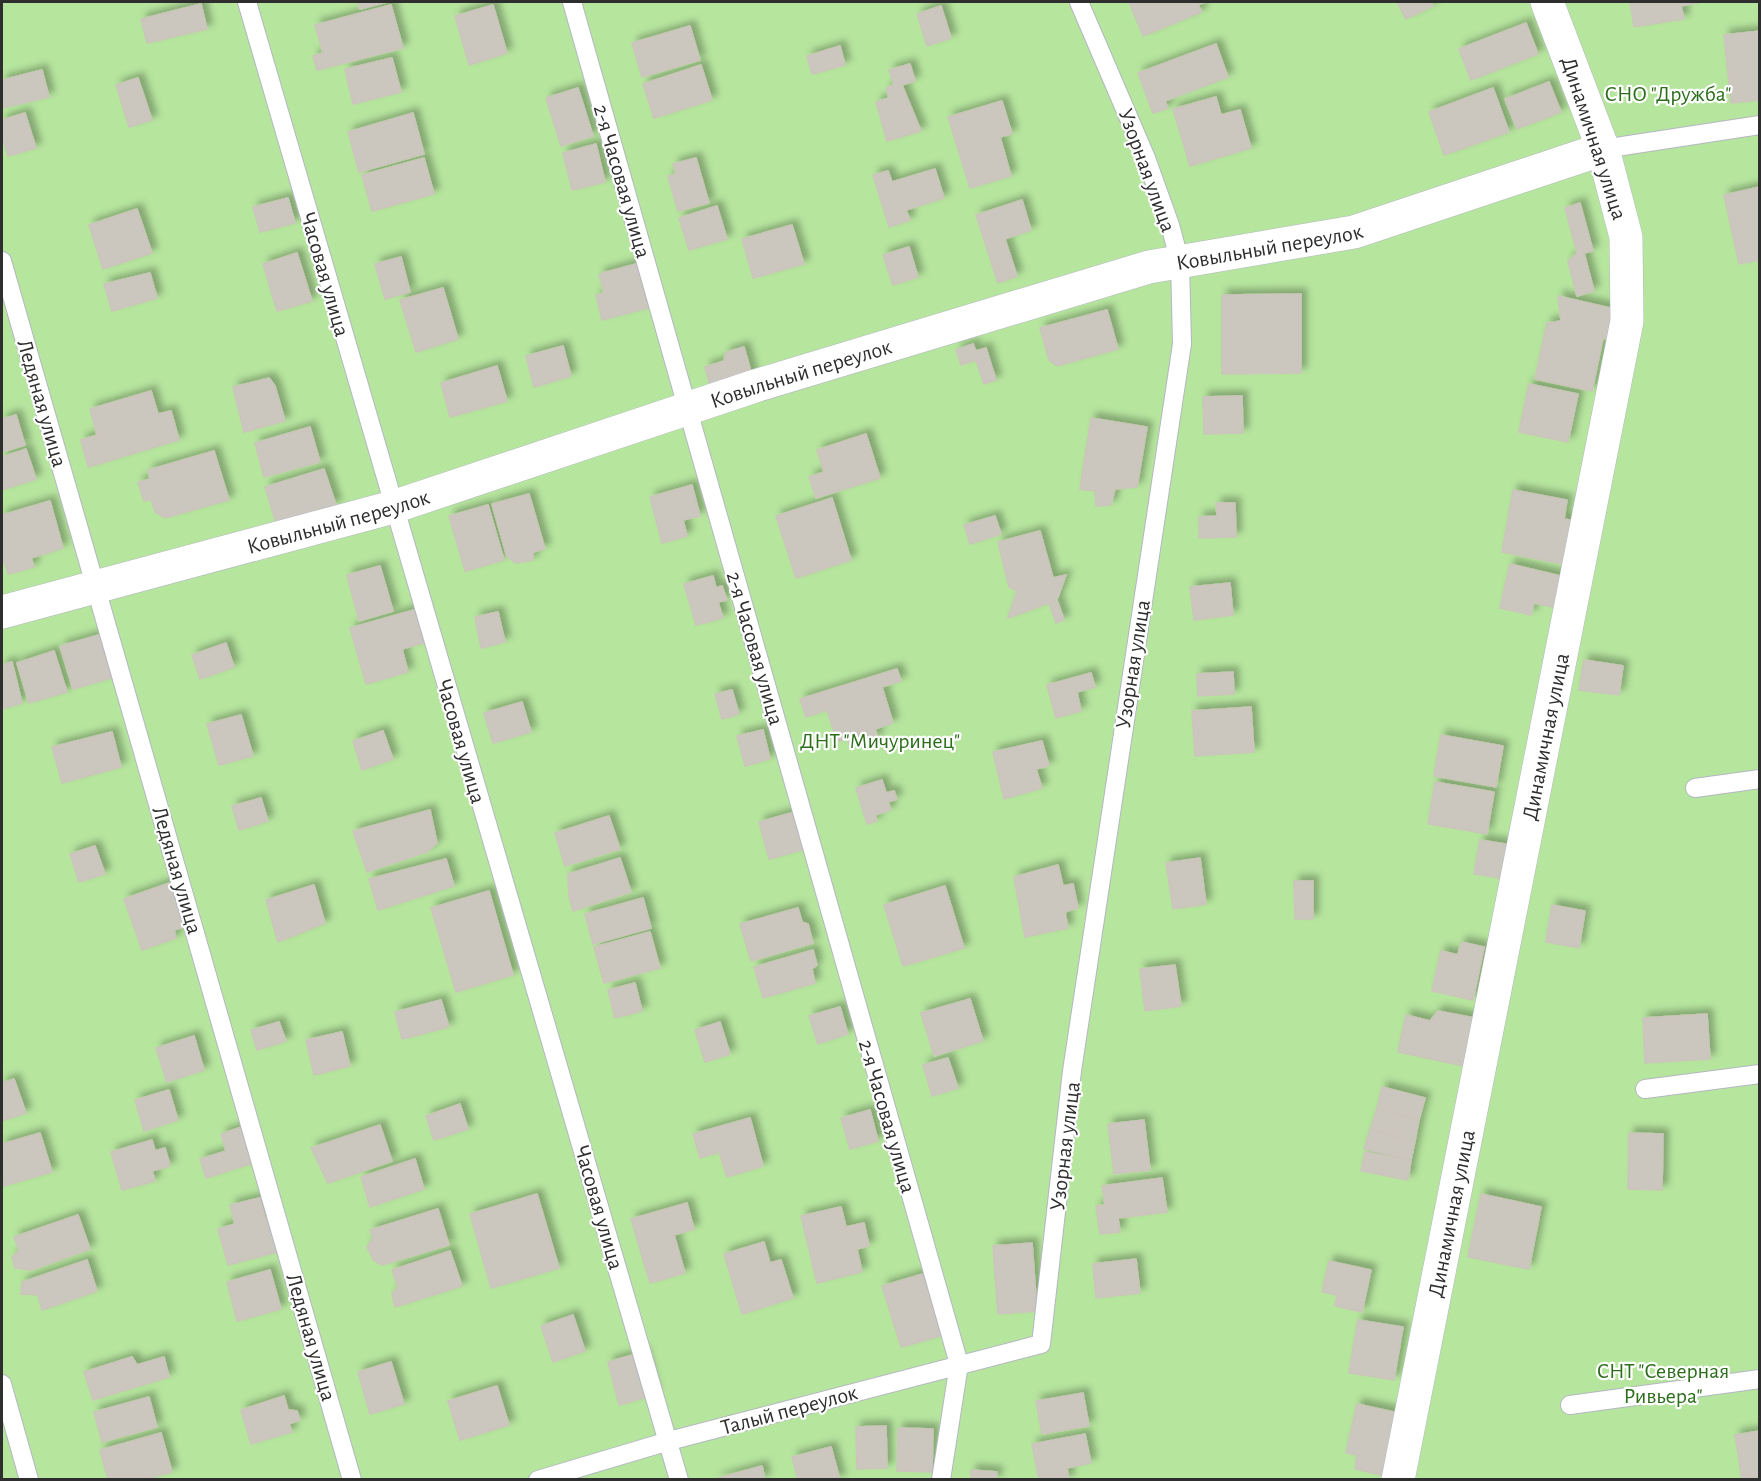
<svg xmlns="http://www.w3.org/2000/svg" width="1761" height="1481" viewBox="0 0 1761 1481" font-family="'Alegreya Sans',sans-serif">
	<defs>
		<filter id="shadow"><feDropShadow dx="5.5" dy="-5.5" stdDeviation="3" flood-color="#0004"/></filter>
	</defs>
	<rect width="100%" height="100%" fill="#efe9e1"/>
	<path fill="#b6e59e" d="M2,2H1759V1479L2,1480Z"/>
	<g fill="#cbc7bf" stroke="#cbc5ba" stroke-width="1.5" filter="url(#shadow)">
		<path d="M358,2H387L360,9Z"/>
		<path d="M1129,2H1206L1198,5L1202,12L1143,36Z"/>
		<path d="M1397,2H1431L1433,6L1406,19Z"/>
		<path d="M1630,2H1697V3L1681,6L1684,19L1634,27Z"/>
		<path d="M201,4L207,29L147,43L141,19Z"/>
		<path d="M391,5L403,48L317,70L313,56L323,53L315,25Z"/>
		<path d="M493,5L507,53L469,65L455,16Z"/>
		<path d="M941,6L951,38L927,46L917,14Z"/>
		<path d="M1526,23L1538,54L1471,80L1459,49Z"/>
		<path d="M690,26L700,60L642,77L632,43Z"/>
		<path d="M1760,31V100L1731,103L1724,35Z"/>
		<path d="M1216,44L1228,77L1165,101L1168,108L1153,113L1138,73Z"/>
		<path d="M840,46L845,65L812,74L807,56Z"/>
		<path d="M392,58L401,92L353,104L345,69Z"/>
		<path d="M910,64L915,81L902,85L921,131L887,141L876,102L889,98L886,88L894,85L889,70Z"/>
		<path d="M701,65L712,100L654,118L643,84Z"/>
		<path d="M42,70L49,97L2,108V80Z"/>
		<path d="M138,78L152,120L129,127L116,85Z"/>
		<path d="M1549,82L1561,112L1517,129L1505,99Z"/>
		<path d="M578,88L593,136L561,146L546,98Z"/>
		<path d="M1493,88L1509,132L1444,155L1429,112Z"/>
		<path d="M1216,97L1221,115L1240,110L1251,148L1190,166L1173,109Z"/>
		<path d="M1002,101L1012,134L1000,137L1011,176L970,188L948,117Z"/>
		<path d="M25,113L36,148L8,156L2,137V120Z"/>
		<path d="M413,113L424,154L359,172L348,132Z"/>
		<path d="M596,144L605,182L572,190L563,153Z"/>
		<path d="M424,158L434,194L372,211L362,175Z"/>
		<path d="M696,158L709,203L678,211L668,176L676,174L673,164Z"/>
		<path d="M935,169L944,198L906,210L910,220L889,227L873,175L888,171L892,182Z"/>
		<path d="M1760,187V260L1739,264L1724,195Z"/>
		<path d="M288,198L295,223L260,232L253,207Z"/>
		<path d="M1022,200L1031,230L1005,239L1017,276L998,283L976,215Z"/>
		<path d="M1580,203L1593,251L1584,253L1594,291L1577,296L1568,261L1577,253L1565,208Z"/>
		<path d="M717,206L727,239L689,250L679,218Z"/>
		<path d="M137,209L152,253L103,269L89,225Z"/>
		<path d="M792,225L804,264L753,278L742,239Z"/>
		<path d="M909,247L918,277L893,285L883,255Z"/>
		<path d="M297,253L312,301L277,311L263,264Z"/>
		<path d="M401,257L410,292L385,299L375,264Z"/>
		<path d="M636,264L648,308L602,320L596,295L604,293L599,274Z"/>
		<path d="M150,273L157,298L112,311L104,284Z"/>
		<path d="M443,288L458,339L416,352L400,300Z"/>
		<path d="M1301,294V373L1222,374V295Z"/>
		<path d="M1558,296L1615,309L1618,342L1603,338L1592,391L1535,379L1547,323L1561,321Z"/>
		<path d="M1107,310L1118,349L1057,366L1049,360L1040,328Z"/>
		<path d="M973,344L976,351L986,348L996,380L984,384L976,360L961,365L956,350Z"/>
		<path d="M563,346L571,376L534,387L526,356Z"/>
		<path d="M744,347L755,386L711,390L705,367L724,361L726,352Z"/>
		<path d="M497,366L507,401L450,417L441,383Z"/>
		<path d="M269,378L275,386L285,421L244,432L233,387Z"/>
		<path d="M1529,384L1578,394L1568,442L1519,432Z"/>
		<path d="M151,391L158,414L171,411L179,440L88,467L81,440L97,435L90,409Z"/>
		<path d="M1242,396L1243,433L1204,434L1203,397Z"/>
		<path d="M16,415L25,445L2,452V419Z"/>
		<path d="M1091,418L1147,427L1137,487L1115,489L1111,505L1096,506L1095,491L1080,489Z"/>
		<path d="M310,427L320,462L264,477L255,443Z"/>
		<path d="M866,434L880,478L816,498L809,477L824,472L817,450Z"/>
		<path d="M26,449L36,479L2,490V457Z"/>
		<path d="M214,451L229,500L165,518L155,512L151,499L144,501L138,482L150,479L148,470Z"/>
		<path d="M324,469L336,505L276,523L265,487Z"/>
		<path d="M692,485L700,516L683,520L687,536L662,543L650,497Z"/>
		<path d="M1513,490L1567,500L1564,519L1581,522L1573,566L1502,552Z"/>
		<path d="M529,494L545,549L533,552V560L516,563L507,557L492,504Z"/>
		<path d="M832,498L851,560L796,578L776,516Z"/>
		<path d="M50,501L63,548L31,558L34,567L8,574L5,563L2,564V515Z"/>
		<path d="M1216,503H1235L1236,537L1199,538V517L1217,516Z"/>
		<path d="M488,505L504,560L465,571L449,516Z"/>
		<path d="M995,516L1001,534L970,544L964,525Z"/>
		<path d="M1040,531L1053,578L1066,575L1057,600L1064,620L1056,623L1049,603L1008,618L1017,591L1009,587L998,542Z"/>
		<path d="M1510,564L1565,577L1558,608L1534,603L1531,615L1500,608Z"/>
		<path d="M380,566L393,611L359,621L347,575Z"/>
		<path d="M713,576L716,588L722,586L727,600L718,602L723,618L696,625L684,584Z"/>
		<path d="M1230,583L1233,615L1194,620L1190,587Z"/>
		<path d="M421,608L430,641L402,649L408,672L366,684L350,628Z"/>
		<path d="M498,612L505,642L481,648L475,617Z"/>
		<path d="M99,635L112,678L73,689L60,646Z"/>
		<path d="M226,643L234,667L200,679L192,655Z"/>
		<path d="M54,651L67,692L29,703L17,663Z"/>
		<path d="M1584,660L1623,666L1619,695L1579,690Z"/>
		<path d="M12,662L22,703L2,709V665Z"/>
		<path d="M897,669L901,681L882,687L893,723L875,729L878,738L850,746L847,738L837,742L827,710L806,717L800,699Z"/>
		<path d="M1233,672L1234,694L1198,696L1197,674Z"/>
		<path d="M1091,673L1095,687L1077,692L1081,711L1056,718L1047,685Z"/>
		<path d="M732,690L739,714L722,719L715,694Z"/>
		<path d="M522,702L531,732L493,743L484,713Z"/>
		<path d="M1251,707L1254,752L1195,756L1192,711Z"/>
		<path d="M241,715L253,756L219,765L207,724Z"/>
		<path d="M763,730L770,759L745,766L737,736Z"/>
		<path d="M383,731L393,759L362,770L353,741Z"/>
		<path d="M112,732L121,767L62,783L52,747Z"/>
		<path d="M1441,735L1503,746L1496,787L1434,776Z"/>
		<path d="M1042,741L1049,766L1036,769L1042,788L1004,799L993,752Z"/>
		<path d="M882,780L886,793L894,791L897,799L888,802L891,810L875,815L877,821L867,824L856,788Z"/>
		<path d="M1435,782L1494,792L1487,834L1428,824Z"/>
		<path d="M261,798L268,821L239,830L232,806Z"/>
		<path d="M430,810L437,843L427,852L367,872L353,831Z"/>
		<path d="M798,811L809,848L769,859L759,822Z"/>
		<path d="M609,816L620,849L565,866L555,833Z"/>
		<path d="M1480,840L1512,845L1506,879L1474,874Z"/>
		<path d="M95,846L105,874L79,882L70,854Z"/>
		<path d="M620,858L631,892L573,911L569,896L568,874Z"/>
		<path d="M1200,858L1206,904L1173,909L1166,863Z"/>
		<path d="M446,859L454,886L378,910L369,879Z"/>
		<path d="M1058,865L1063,886L1073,884L1078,908L1065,912L1068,928L1025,937L1014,877Z"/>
		<path d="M1294,881H1313V919H1295Z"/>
		<path d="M172,882L187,926L174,930L176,938L142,950L124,899Z"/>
		<path d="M314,885L325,923L278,942L266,900Z"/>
		<path d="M945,886L964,948L903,966L884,905Z"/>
		<path d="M489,891L513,975L456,992L431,908Z"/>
		<path d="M643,898L651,928L593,944L585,914Z"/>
		<path d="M1552,905L1585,911L1579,948L1546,942Z"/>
		<path d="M798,908L802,922L808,924L813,943L751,961L740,924Z"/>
		<path d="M650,932L660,968L604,983L594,947Z"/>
		<path d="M1461,942L1484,947L1473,1000L1432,991L1441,951L1458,955Z"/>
		<path d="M813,950L817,965L812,969L815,983L763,998L754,967Z"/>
		<path d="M1175,965L1181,1006L1145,1011L1140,969Z"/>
		<path d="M635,983L642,1011L615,1018L608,990Z"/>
		<path d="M970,999L983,1041L934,1056L921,1013Z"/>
		<path d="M441,1000L449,1027L402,1039L395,1012Z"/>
		<path d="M840,1007L848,1034L818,1044L809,1016Z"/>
		<path d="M1438,1011L1475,1018L1464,1066L1398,1052L1406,1015L1430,1021Z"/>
		<path d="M1707,1014L1710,1059L1645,1063L1643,1018Z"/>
		<path d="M279,1022L286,1041L257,1050L251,1030Z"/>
		<path d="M720,1022L730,1054L705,1062L695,1030Z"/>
		<path d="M342,1032L350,1066L314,1075L306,1040Z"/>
		<path d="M194,1036L204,1070L167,1082L156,1048Z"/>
		<path d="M948,1058L958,1088L932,1096L923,1065Z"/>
		<path d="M14,1079L26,1113L2,1121V1083Z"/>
		<path d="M1382,1087L1425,1098L1419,1120L1377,1109Z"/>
		<path d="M169,1090L178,1120L144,1131L135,1100Z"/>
		<path d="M460,1104L468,1129L434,1140L426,1116Z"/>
		<path d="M1377,1109L1419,1120L1415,1141L1370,1130Z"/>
		<path d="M870,1110L878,1141L850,1149L841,1118Z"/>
		<path d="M750,1118L763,1166L727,1177L719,1152L700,1158L693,1134Z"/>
		<path d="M1144,1120L1150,1170L1114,1174L1108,1124Z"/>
		<path d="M380,1125L392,1161L328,1183L311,1148Z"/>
		<path d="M245,1126L256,1162L206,1178L200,1159L226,1151L221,1134Z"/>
		<path d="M1370,1130L1415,1141L1411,1160L1364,1149Z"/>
		<path d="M40,1133L52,1172L4,1186L2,1144Z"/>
		<path d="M1629,1133L1663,1134L1662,1190L1628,1189Z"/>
		<path d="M152,1140L155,1151L165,1148L170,1166L152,1171L155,1181L122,1190L111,1152Z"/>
		<path d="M1365,1152L1411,1160L1408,1180L1361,1171Z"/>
		<path d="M415,1159L424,1189L370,1207L361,1177Z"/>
		<path d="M1162,1178L1167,1212L1118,1218L1120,1232L1100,1234L1096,1206L1105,1205L1102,1186Z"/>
		<path d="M537,1194L559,1268L491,1288L470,1214Z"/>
		<path d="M1481,1194L1541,1207L1529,1269L1468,1257Z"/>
		<path d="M260,1198L265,1218L272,1216L281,1251L228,1265L218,1229L235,1224L230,1205Z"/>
		<path d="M687,1203L694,1229L674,1235L685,1273L650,1283L631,1219Z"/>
		<path d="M841,1207L846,1227L864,1223L869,1246L857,1249L862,1272L817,1283L801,1216Z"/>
		<path d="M438,1209L449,1245L382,1265L374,1261L367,1247L373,1238L370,1230Z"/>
		<path d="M78,1215L90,1249L32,1270L15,1268L12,1257L19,1251L14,1237Z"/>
		<path d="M764,1242L770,1263L781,1260L793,1298L742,1314L724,1254Z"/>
		<path d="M1032,1243L1037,1311L998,1314L993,1246Z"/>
		<path d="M450,1251L462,1286L395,1307L392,1294L398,1287L392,1270Z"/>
		<path d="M1136,1259L1140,1293L1096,1298L1093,1264Z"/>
		<path d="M87,1260L97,1291L42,1310L38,1295L21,1294L22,1282Z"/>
		<path d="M1329,1261L1371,1270L1362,1312L1335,1306L1337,1295L1322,1292Z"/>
		<path d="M270,1270L281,1309L237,1321L227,1282Z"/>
		<path d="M926,1273L944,1335L901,1347L882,1286Z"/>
		<path d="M573,1315L585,1351L553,1362L541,1326Z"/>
		<path d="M1358,1320L1403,1327L1394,1380L1349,1373Z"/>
		<path d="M643,1352L654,1395L619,1405L608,1362Z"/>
		<path d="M132,1357L137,1365L164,1357L169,1377L93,1400L84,1372Z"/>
		<path d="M391,1362L404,1404L370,1414L358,1372Z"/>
		<path d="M497,1386L509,1425L460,1440L448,1401Z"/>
		<path d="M1083,1393L1089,1426L1042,1434L1036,1401Z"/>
		<path d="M284,1396L288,1410L297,1411L300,1420L289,1424L292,1432L251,1444L241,1410Z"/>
		<path d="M149,1397L157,1427L102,1442L94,1412Z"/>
		<path d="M1357,1404L1403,1414L1389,1477L1355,1469L1357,1455L1346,1453Z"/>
		<path d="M886,1426L887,1468L857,1469L856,1427Z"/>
		<path d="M898,1428L933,1429L932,1472L897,1471Z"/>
		<path d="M1760,1431V1480H1742L1735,1435Z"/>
		<path d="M161,1433L172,1472L143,1480H108L100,1450Z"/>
		<path d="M1085,1434L1091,1463L1067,1468L1069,1480H1039L1032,1444Z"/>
		<path d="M831,1447L840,1480H798L792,1457Z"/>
		<path d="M762,1466L765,1480L715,1479Z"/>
		<path d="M971,1470L997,1472L996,1480H971Z"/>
	</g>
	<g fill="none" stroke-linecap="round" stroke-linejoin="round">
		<defs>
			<g id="service">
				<path d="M247,2L679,1480"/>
				<path d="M572,2L959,1364L941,1480"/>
				<path d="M1603,149L1760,125"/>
				<path d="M2,261L352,1480"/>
				<path d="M1695,788L1760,779"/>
				<path d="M1645,1089L1760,1074"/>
				<path d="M2,1384L29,1480"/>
				<path d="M1570,1405L1760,1379"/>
				<path d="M538,1480L669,1441L1041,1344L1072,1071L1182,344L1180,262L1170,225L1146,158L1079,2"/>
			</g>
			<g id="minor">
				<path id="s1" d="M2,612L393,507L755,386L1149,267L1354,232L1603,149"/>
				<path id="s2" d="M1398,1480L1627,321L1626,237L1603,149L1547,2"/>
			</g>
		</defs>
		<use href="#service" stroke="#b4b7c1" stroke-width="20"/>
		<use href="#minor" stroke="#b4b7c1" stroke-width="34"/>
		<use href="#service" stroke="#fff" stroke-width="18"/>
		<use href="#minor" stroke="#fff" stroke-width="33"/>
	</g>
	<g text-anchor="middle" stroke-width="4.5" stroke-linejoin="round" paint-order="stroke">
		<g font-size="22" fill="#2c6e1b" stroke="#fff">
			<text x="1668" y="101">СНО "Дружба"</text>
			<text x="880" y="748">ДНТ "Мичуринец"</text>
			<text x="1663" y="1378">СНТ "Северная<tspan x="1663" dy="25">Ривьера"</tspan></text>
		</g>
		<g font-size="22" fill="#2e2e2e" stroke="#fff">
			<text transform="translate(1595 138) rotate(72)" y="8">Динамичная улица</text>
			<text transform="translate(1148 170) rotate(70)" y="8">Узорная улица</text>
			<text transform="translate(623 181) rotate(74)" y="8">2-я Часовая улица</text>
			<text dy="8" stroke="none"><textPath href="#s1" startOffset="1320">Ковыльный переулок</textPath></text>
			<text transform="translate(326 274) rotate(74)" y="8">Часовая улица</text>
			<text dy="8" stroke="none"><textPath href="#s1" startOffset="834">Ковыльный переулок</textPath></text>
			<text transform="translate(43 403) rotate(74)" y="8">Ледяная улица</text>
			<text dy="8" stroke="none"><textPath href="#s1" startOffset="348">Ковыльный переулок</textPath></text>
			<text transform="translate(756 648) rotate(74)" y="8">2-я Часовая улица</text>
			<text transform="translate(1132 664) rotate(-81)" y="8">Узорная улица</text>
			<text dy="8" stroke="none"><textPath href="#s2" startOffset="758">Динамичная улица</textPath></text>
			<text transform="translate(462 741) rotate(74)" y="8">Часовая улица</text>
			<text transform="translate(178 870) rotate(74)" y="8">Ледяная улица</text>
			<text transform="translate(888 1116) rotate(74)" y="8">2-я Часовая улица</text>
			<text transform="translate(1064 1146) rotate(-83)" y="8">Узорная улица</text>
			<text transform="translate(600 1207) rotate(74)" y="8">Часовая улица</text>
			<text dy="8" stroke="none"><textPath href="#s2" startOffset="272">Динамичная улица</textPath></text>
			<text transform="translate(312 1337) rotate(74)" y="8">Ледяная улица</text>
			<text transform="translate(789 1409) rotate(-15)" y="8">Талый переулок</text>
		</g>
	</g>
	<rect width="1761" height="1481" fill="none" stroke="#2e2e2e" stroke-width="6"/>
</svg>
